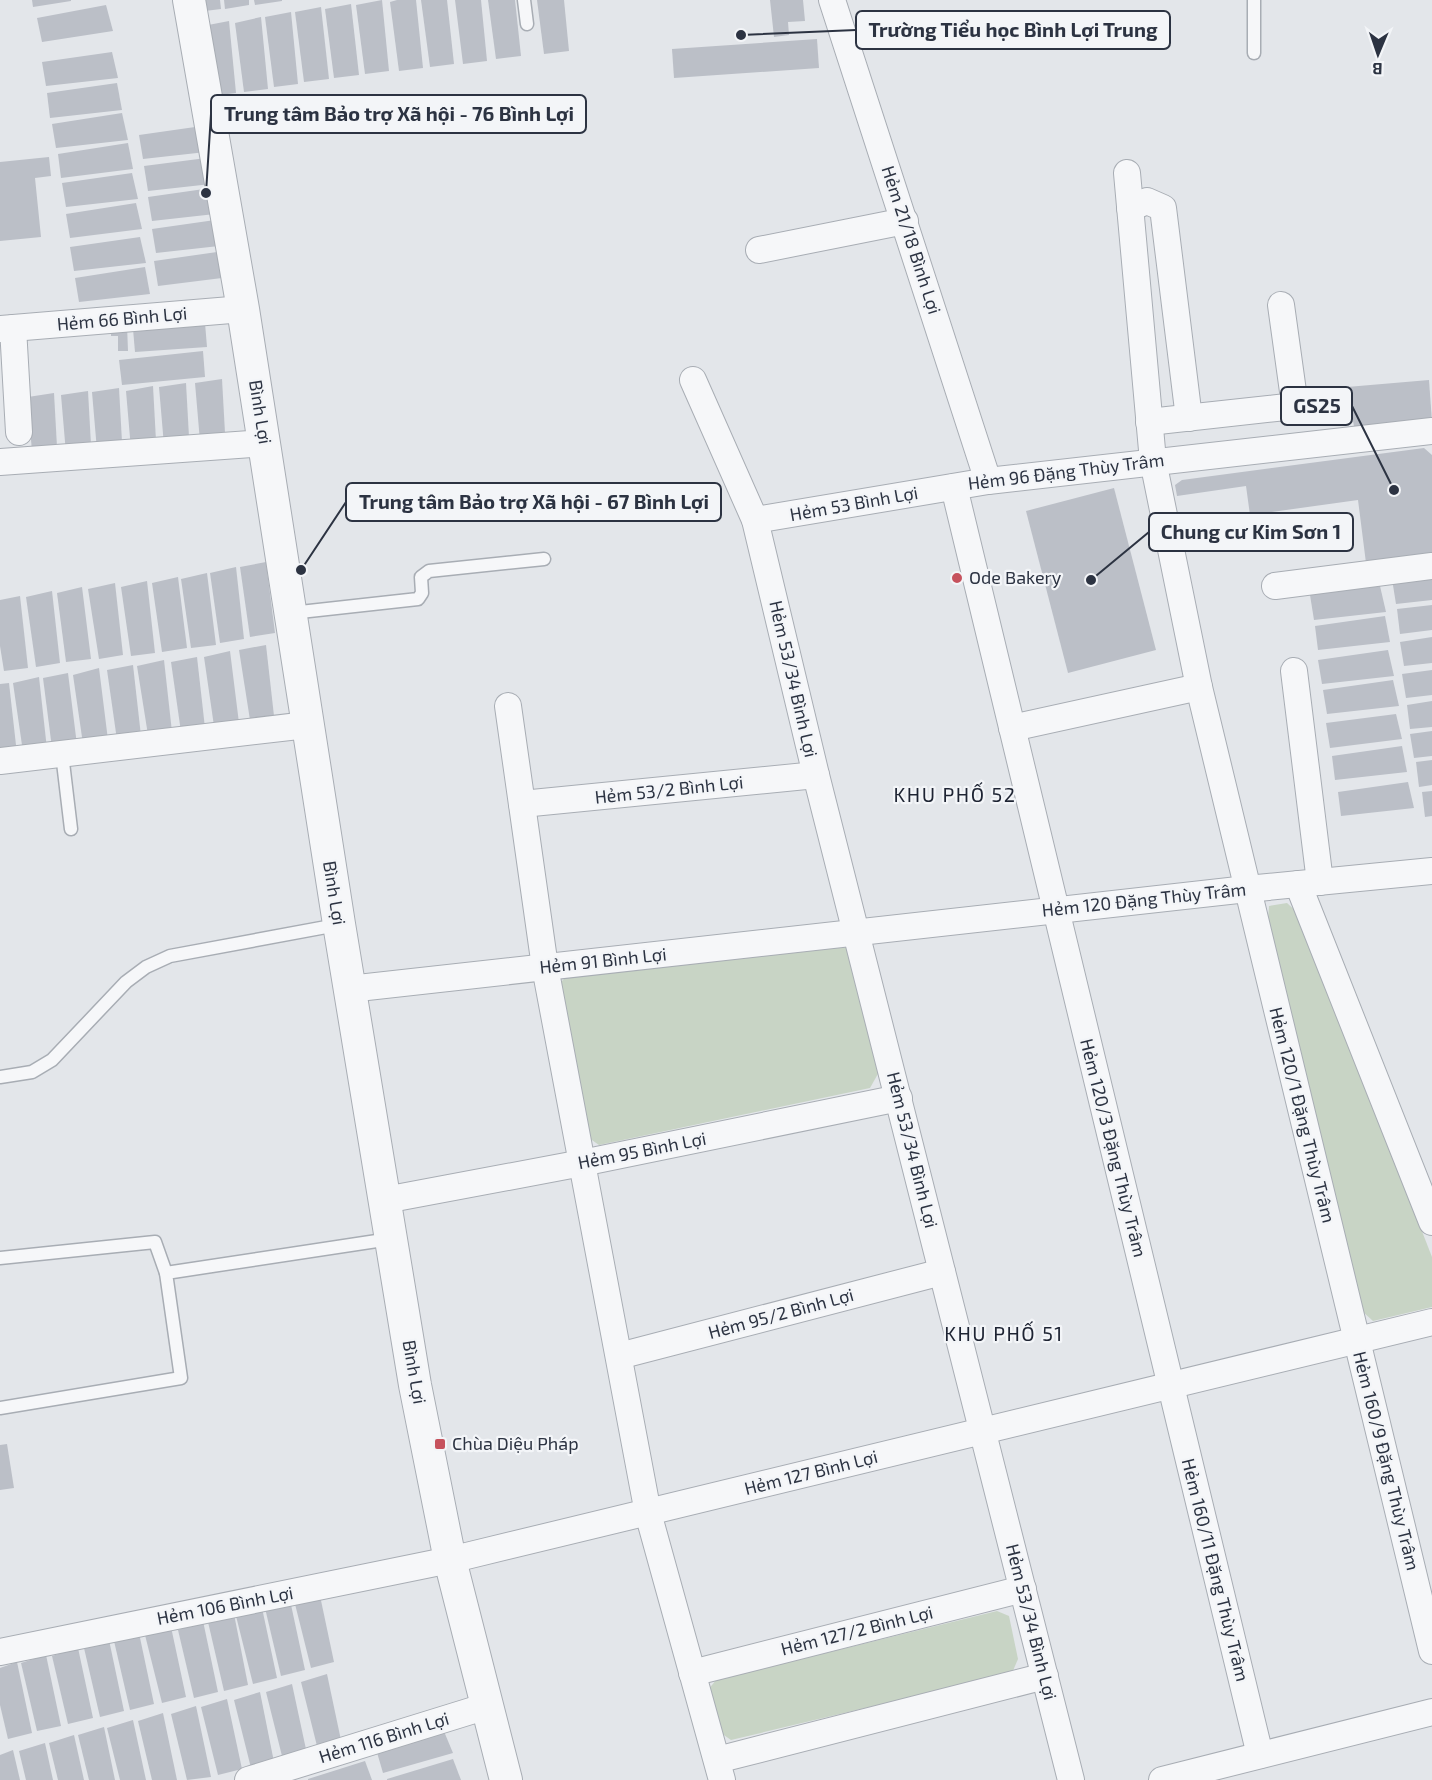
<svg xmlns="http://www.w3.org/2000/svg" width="1432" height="1780" viewBox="0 0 1432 1780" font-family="'Exo 2',sans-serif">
	<rect width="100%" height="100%" fill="#e3e6ea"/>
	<g fill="#c8d4c5">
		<path d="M1287,903L1298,913L1432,1257V1307L1373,1321L1362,1311L1268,919L1269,906Z"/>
		<path d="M837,944L850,950L879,1072L870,1088L599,1145L589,1138L559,984L568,975Z"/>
		<path d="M997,1611L1009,1616L1018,1659L1012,1673L731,1740L721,1733L708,1690L716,1680Z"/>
	</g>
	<g fill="#bbbfc7">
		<path d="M32,0H71V1L33,7Z"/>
		<path d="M195,0H220L221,9L197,12Z"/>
		<path d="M224,0H249V5L225,9Z"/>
		<path d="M254,0H282V1L255,5Z"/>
		<path d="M382,0L389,71L365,74L356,5Z"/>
		<path d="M397,0H416L423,68L399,71L390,2Z"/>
		<path d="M421,0H447L454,64L430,67Z"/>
		<path d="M455,0H481L487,61L463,64Z"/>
		<path d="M488,0H515L521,56L496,59Z"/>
		<path d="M537,0H564L569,51L544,54Z"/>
		<path d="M770,0H803L805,21L788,22L789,35L774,37Z"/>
		<path d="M351,4L359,75L334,78L325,9Z"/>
		<path d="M106,5L113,31L42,42L37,18Z"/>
		<path d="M321,7L329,79L304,82L295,12Z"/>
		<path d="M291,12L298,84L274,87L265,17Z"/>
		<path d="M261,17L268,89L244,92L235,23Z"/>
		<path d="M229,21L236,93L212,96L203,26Z"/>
		<path d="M817,39L819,68L674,78L672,49Z"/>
		<path d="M112,52L118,78L46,86L42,62Z"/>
		<path d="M117,83L122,110L50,118L47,93Z"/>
		<path d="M122,113L128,140L56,148L52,124Z"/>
		<path d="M209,125L215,151L143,159L139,135Z"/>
		<path d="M128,143L133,169L61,178L58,154Z"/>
		<path d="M49,157L51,176L35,178L41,237L0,241V162Z"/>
		<path d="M214,157L220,183L148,191L144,166Z"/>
		<path d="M132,173L138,199L66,207L62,183Z"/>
		<path d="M218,187L224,213L152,221L148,197Z"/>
		<path d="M136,203L142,229L70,238L66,214Z"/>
		<path d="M222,219L228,245L156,253L152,229Z"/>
		<path d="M140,237L146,263L74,271L70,247Z"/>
		<path d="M224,251L230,277L158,286L154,261Z"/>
		<path d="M145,267L150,294L79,302L75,278Z"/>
		<path d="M205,323L207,347L135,352L133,329Z"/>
		<path d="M111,325H127L128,351H118V336H111Z"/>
		<path d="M203,351L205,377L122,385L119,360Z"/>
		<path d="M222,379L226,451L201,453L195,383Z"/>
		<path d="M1429,380L1432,422L1355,432L1347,387Z"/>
		<path d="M186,383L190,455L165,457L159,387Z"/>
		<path d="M153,386L157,459L132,461L126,391Z"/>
		<path d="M119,388L123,460L98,462L92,392Z"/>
		<path d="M88,391L92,463L67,465L61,395Z"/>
		<path d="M54,393L58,465L33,467L28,397Z"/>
		<path d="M1424,448L1432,455V554L1366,563L1358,500L1250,515L1246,486L1177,496L1175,485L1182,480Z"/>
		<path d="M1114,488L1156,650L1068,673L1026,511Z"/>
		<path d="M266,562L275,633L250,637L240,567Z"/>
		<path d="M236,567L244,639L220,643L210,573Z"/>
		<path d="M207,573L216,645L191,648L181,579Z"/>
		<path d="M1432,574V600L1396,604L1392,579Z"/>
		<path d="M178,577L187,648L162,652L152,583Z"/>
		<path d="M147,581L155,653L131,656L121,587Z"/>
		<path d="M115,583L123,655L99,659L88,589Z"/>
		<path d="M1380,586L1386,612L1314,620L1310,595Z"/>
		<path d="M82,587L91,659L66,662L57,593Z"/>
		<path d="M52,591L60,663L36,667L26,597Z"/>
		<path d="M20,596L28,668L4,671L0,646V600Z"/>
		<path d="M1432,605V630L1400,634L1397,609Z"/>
		<path d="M1385,616L1390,642L1318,650L1315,626Z"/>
		<path d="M1432,637V663L1404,666L1400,642Z"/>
		<path d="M266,645L274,716L250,720L239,650Z"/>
		<path d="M1388,650L1394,676L1322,684L1318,660Z"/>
		<path d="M230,651L239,723L214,726L204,657Z"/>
		<path d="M197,657L205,728L181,732L171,662Z"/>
		<path d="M164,660L172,732L148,735L137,666Z"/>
		<path d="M133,665L141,736L117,740L107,670Z"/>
		<path d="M99,668L108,740L83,744L73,675Z"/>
		<path d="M1432,670V695L1406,698L1402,674Z"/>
		<path d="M68,673L77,745L52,748L43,678Z"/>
		<path d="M39,677L47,749L23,752L13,683Z"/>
		<path d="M1393,680L1399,706L1327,714L1323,690Z"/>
		<path d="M9,683L17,754L0,757V684Z"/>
		<path d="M1432,701V727L1410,729L1407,705Z"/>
		<path d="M1396,714L1402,739L1330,748L1326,723Z"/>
		<path d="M1432,731V756L1414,758L1410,734Z"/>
		<path d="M1402,746L1407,772L1335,780L1332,756Z"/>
		<path d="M1432,760V785L1419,787L1416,762Z"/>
		<path d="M1408,782L1414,808L1341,816L1338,792Z"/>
		<path d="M1432,791V816L1425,817L1422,792Z"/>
		<path d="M7,1444L14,1488L0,1490V1445Z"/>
		<path d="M319,1591L334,1662L311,1668L294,1600Z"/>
		<path d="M290,1600L305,1670L281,1676L265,1608Z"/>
		<path d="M262,1608L277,1678L253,1684L236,1616Z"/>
		<path d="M234,1614L248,1685L224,1691L208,1622Z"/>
		<path d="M203,1621L218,1692L194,1698L178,1630Z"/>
		<path d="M171,1627L186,1697L162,1703L145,1635Z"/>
		<path d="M139,1633L154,1704L130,1710L114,1641Z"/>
		<path d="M109,1640L124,1711L100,1717L84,1648Z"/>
		<path d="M78,1648L93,1718L68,1724L52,1656Z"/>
		<path d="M46,1655L61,1726L37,1731L21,1663Z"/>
		<path d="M17,1662L32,1733L8,1739L0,1705V1668Z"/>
		<path d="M327,1674L342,1745L318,1750L301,1682Z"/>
		<path d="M292,1684L307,1754L283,1760L266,1692Z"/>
		<path d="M260,1692L274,1762L251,1768L234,1700Z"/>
		<path d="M227,1699L242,1769L218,1775L201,1707Z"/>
		<path d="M196,1706L211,1777L187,1780L171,1714Z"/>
		<path d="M163,1713L177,1780H152L138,1721Z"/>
		<path d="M133,1720L146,1780H120L107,1728Z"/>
		<path d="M104,1727L115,1780H89L78,1735Z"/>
		<path d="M443,1729L453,1753L383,1773L376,1749Z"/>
		<path d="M74,1735L84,1780H58L49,1743Z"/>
		<path d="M45,1743L53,1780H26L19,1751Z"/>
		<path d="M13,1750L20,1780H0V1755Z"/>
		<path d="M453,1759L461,1780H387V1779Z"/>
		<path d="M365,1761L372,1780H308V1779Z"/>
	</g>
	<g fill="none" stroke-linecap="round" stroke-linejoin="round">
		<defs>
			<g id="service">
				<path d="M524,0L527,24"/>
				<path d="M1254,53V0"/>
				<path d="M291,613L418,599L422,593L421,577L429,571L544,559"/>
				<path d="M62,754L71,829"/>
				<path d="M0,1077L32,1072L52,1060L126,982L146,967L170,956L337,925"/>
				<path d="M0,1258L155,1242L166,1273"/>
				<path d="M0,1408L181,1378L166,1273L390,1239"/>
			</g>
			<g id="minor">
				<path d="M832,0L988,481"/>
				<path d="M1127,173L1153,461L1199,687L1432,1651"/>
				<path d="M1130,208L1147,201L1163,208L1189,418"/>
				<path d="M759,250L905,221"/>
				<path d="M13,328L19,432"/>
				<path d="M0,329L243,309"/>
				<path d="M693,380L755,520L816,775L1071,1780"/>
				<path d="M1149,422L1295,406L1281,305"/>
				<path d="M0,462L265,443"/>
				<path d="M954,487L1260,1755"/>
				<path d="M755,520L988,481L1432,431"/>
				<path d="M1275,586L1432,566"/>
				<path d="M1294,671L1320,882"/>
				<path d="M508,706L545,967L648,1513L722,1780"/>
				<path d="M1012,728L1199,687"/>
				<path d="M0,761L307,725"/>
				<path d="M522,804L816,775"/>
				<path d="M1298,884L1432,1222"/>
				<path d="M349,989L1247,889L1432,871"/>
				<path d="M385,1200L582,1163L899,1098"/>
				<path d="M619,1356L942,1272"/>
				<path d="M0,1652L450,1560L1432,1322"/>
				<path d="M692,1673L1023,1589"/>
				<path d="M717,1760L1045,1676"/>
				<path d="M248,1780L487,1706"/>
				<path d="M1162,1780L1432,1712"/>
			</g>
			<path id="tertiary" d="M189,0L243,309L339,924L415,1385L450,1560L506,1780"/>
		</defs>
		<use href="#service" stroke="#a8adb4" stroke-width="15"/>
		<use href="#minor" stroke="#a8adb4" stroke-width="28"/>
		<use href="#tertiary" stroke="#a8adb4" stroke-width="34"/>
		<use href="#service" stroke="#f6f7f9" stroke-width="12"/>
		<use href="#minor" stroke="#f6f7f9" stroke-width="26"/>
		<use href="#tertiary" stroke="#f6f7f9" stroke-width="32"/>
	</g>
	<g fill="#c6525d" stroke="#f3f5f8" stroke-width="2">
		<circle cx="957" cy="578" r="6"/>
		<rect x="434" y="1438" width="12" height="12" rx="3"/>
	</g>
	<g text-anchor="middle" stroke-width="4.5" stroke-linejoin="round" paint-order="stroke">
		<g font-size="18" fill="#2c3342" stroke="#f3f5f8">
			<text transform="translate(911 240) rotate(72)" y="6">Hẻm 21/18 Bình Lợi</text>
			<text transform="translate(122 319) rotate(-5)" y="6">Hẻm 66 Bình Lợi</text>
			<text transform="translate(260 412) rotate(81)" y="6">Bình Lợi</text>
			<text transform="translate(1066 472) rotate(-7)" y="6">Hẻm 96 Đặng Thùy Trâm</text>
			<text transform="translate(854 504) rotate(-10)" y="6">Hẻm 53 Bình Lợi</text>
			<text transform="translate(793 679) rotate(77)" y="6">Hẻm 53/34 Bình Lợi</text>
			<text transform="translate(669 790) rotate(-6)" y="6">Hẻm 53/2 Bình Lợi</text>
			<text transform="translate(334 893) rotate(81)" y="6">Bình Lợi</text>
			<text transform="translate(1144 900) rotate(-6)" y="6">Hẻm 120 Đặng Thùy Trâm</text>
			<text transform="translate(603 961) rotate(-6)" y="6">Hẻm 91 Bình Lợi</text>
			<text transform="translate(1302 1115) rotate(76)" y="6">Hẻm 120/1 Đặng Thùy Trâm</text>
			<text transform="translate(1113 1148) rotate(76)" y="6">Hẻm 120/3 Đặng Thùy Trâm</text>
			<text transform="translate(912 1150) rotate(76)" y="6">Hẻm 53/34 Bình Lợi</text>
			<text transform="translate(642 1151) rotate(-11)" y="6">Hẻm 95 Bình Lợi</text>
			<text transform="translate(781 1314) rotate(-15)" y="6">Hẻm 95/2 Bình Lợi</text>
			<text transform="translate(414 1372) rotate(80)" y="6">Bình Lợi</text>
			<text transform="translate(1386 1461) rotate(76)" y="6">Hẻm 160/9 Đặng Thùy Trâm</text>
			<text transform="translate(811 1473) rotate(-14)" y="6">Hẻm 127 Bình Lợi</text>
			<text transform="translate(1215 1570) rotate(76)" y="6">Hẻm 160/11 Đặng Thùy Trâm</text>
			<text transform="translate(225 1606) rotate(-11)" y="6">Hẻm 106 Bình Lợi</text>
			<text transform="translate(1031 1622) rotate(76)" y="6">Hẻm 53/34 Bình Lợi</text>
			<text transform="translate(857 1631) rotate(-14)" y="6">Hẻm 127/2 Bình Lợi</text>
			<text transform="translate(384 1738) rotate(-17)" y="6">Hẻm 116 Bình Lợi</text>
		</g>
		<g font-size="18" fill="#2c3342" stroke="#f3f5f8" text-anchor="start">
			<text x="969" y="584">Ode Bakery</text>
			<text x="452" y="1450">Chùa Diệu Pháp</text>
		</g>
		<g font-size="20" letter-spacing="1.5" fill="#1e2433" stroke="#f3f5f8">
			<text x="955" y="802">KHU PHỐ 52</text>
			<text x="1004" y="1341">KHU PHỐ 51</text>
		</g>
	</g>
	<path fill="none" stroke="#2c3342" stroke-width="2" d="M741 35L856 30M206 193L211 114M1394 490L1352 406M301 570L346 502M1091 580L1149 532"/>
	<g fill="#2c3342" stroke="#f3f5f8" stroke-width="2">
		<circle cx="741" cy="35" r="6"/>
		<circle cx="206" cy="193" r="6"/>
		<circle cx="1394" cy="490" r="6"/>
		<circle cx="301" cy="570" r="6"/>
		<circle cx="1091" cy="580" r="6"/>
	</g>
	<g fill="#f3f5f8" stroke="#2c3342" stroke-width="2">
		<rect x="856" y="11" width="314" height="38" rx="6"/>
		<rect x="211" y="95" width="375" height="38" rx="6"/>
		<rect x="1281" y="387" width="71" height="38" rx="6"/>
		<rect x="346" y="483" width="375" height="38" rx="6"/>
		<rect x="1149" y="513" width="204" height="38" rx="6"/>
	</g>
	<g font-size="20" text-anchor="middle" font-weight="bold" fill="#2c3342">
		<text x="1013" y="37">Trường Tiểu học Bình Lợi Trung</text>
		<text x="399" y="121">Trung tâm Bảo trợ Xã hội - 76 Bình Lợi</text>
		<text x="1317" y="413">GS25</text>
		<text x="534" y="509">Trung tâm Bảo trợ Xã hội - 67 Bình Lợi</text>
		<text x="1251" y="539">Chung cư Kim Sơn 1</text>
	</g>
	<g transform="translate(1378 54) rotate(182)" stroke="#f3f5f8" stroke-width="4.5" paint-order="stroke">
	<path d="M0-4.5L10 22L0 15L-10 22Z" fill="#2c3342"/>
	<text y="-9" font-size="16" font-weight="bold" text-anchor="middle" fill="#2c3342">B</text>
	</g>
</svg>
